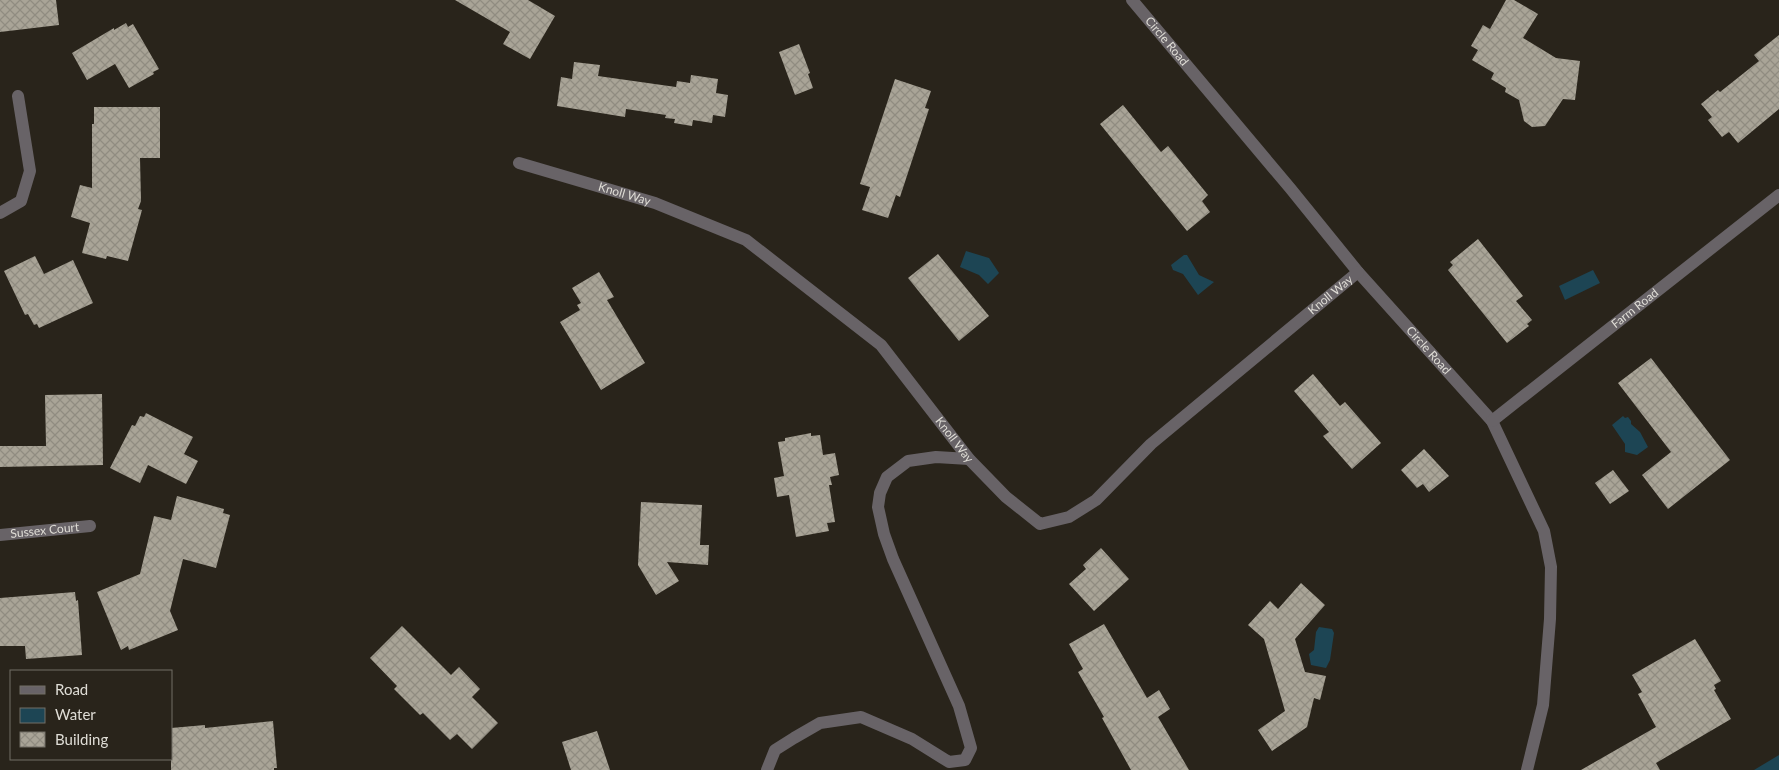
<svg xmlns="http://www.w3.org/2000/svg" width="1779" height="770" viewBox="0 0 1779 770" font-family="Lato,sans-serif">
	<defs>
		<pattern id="building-cross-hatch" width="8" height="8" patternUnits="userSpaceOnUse" patternTransform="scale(1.25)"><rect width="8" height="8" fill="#a9a497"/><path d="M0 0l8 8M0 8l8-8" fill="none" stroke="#908c81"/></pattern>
	</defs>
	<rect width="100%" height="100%" fill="#29241b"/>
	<g fill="#1d4554">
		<path d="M966,251L989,258L999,273L988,284L979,275L960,267Z"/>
		<path d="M1184,255H1187L1199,275L1214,282L1198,295L1183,274L1173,270L1171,265Z"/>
		<path d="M1593,270L1600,283L1565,300L1559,286Z"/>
		<path d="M1623,416L1625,418L1628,417L1631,421V424L1640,432L1648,447L1637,455L1625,452V444L1612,425Z"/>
		<path d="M1319,627L1332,629L1334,633L1330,660L1326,668L1311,665L1309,654L1314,650L1316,632Z"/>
		<path d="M1779,755V770H1754Z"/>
	</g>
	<g fill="url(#building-cross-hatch)">
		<path d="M0,0H56L59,25L0,32Z"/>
		<path d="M455,0H528L555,16L530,59L503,44L510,32Z"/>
		<path d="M1506,0H1514L1538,14L1523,38L1556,58L1580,61L1575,100L1563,99L1545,126L1532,127L1524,121L1519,100L1505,92L1506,88L1491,79L1494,73L1472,60L1478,50L1471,46L1483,25L1490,29Z"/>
		<path d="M126,23L128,27L133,24L159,69L153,72L154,74L129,88L115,64L87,80L72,53L114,28V30Z"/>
		<path d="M1779,35V109L1738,143L1729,132L1722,137L1708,120L1712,117L1701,104L1718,90L1720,92L1759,61L1754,55Z"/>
		<path d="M799,44L810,73L808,74L813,88L795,95L779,52Z"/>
		<path d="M574,62L600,65L598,76L676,87L677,81L690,83L691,75L718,79L716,93L728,95L725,117L713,115L712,123L693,120L692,126L674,123L675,119L665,118L666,115L626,109L625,117L557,106L561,77L572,79Z"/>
		<path d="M895,79L931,91L925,108L929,109L900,197L896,195L888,218L862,210L870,187L860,184Z"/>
		<path d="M1123,105L1161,152L1168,146L1208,195L1202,201L1210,212L1187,231L1100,124Z"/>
		<path d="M94,107H160V158H140L141,201L138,209L142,210L128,261L107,256L106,259L82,253L90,223L71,217L80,185L92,188V124H94Z"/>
		<path d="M1478,239L1523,296L1516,301L1532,320L1527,324L1529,326L1507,343L1448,270L1453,265L1450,262Z"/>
		<path d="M938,254L989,316L959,341L908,278Z"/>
		<path d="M35,256L44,274L73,260L93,303L39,328L37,324L34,325L28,314L25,315L4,271Z"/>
		<path d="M599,272L614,297L607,300L645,363L601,390L560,322L580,310L577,305L581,303L572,288Z"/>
		<path d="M1651,358L1730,460L1668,509L1642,475L1671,452L1618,383Z"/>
		<path d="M1313,374L1340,406L1345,402L1381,443L1352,469L1323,436L1329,432L1294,391Z"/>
		<path d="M102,394L103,465L0,467V446H46L45,395Z"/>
		<path d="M146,413L193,437L184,454L198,461L186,484L148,465L140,483L110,468L132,425L135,426L140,416L144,417Z"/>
		<path d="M811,433V436L820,435L823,455L835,453L839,475L830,477L832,485H829L835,522L827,523L829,531L796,537L789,495L777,497L774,478L784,476L778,442L785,441V438Z"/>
		<path d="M1424,449L1449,476L1429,492L1423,484L1417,488L1401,470Z"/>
		<path d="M1613,470L1629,491L1610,504L1595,483Z"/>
		<path d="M177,496L224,509L223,513L230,515L216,568L183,559L170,611L178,630L129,650L128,646L121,650L97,592L140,574L154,516L171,520Z"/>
		<path d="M641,502L702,505L700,545H709L708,565L667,562L679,581L656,595L638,565Z"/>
		<path d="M1101,548L1129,579L1094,611L1069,584L1086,569L1083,565Z"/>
		<path d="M1301,583L1325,605L1295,639L1305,672L1326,676L1320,700L1314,698L1307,727L1272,751L1258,730L1285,711L1264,639L1248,625L1270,601L1278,609Z"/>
		<path d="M75,592L76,601L78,600L82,655L26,659L25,646H0V598Z"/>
		<path d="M1104,624L1147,698L1159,690L1170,709L1158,717L1189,770H1131L1102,718L1104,717L1078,672L1083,669L1069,644Z"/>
		<path d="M402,626L451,675L459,667L480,689L472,697L498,723L472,749L457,734L450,740L423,713L420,715L394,689L397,686L370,658Z"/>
		<path d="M1695,639L1721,681L1714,685L1716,689L1714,690L1731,719L1656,763L1660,770H1581L1656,727L1638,694L1642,692L1632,675Z"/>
		<path d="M273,721L277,768H274V770H171V728L205,725V728Z"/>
		<path d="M597,731L610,770H571L562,742Z"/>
	</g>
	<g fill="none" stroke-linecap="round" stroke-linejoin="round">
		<g stroke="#686367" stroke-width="12">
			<path id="s1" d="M1132,0L1290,188L1358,272L1492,421L1544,531L1551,567L1550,619L1543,705L1527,770"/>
			<path id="s2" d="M519,163L655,203L746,240L881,345L969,459L1006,497L1040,524L1069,517L1096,500L1151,444L1358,272"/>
			<path d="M0,213L21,201L30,171L18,96"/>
			<path id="s3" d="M1492,421L1779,195"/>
			<path id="s4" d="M0,535L90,526"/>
			<path d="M767,770L775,750L794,738L820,723L861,717L912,739L949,762L965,760L971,748L959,706L893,559L884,534L878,507L880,493L887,477L908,461L936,457L969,459"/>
		</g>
	</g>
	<g text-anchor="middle" stroke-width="5" stroke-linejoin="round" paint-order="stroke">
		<g font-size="12" fill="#dfddd6" stroke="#29241b">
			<text dy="4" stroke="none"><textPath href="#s1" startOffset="54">Circle Road</textPath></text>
			<text dy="4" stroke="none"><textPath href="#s2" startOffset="110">Knoll Way</textPath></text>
			<text dy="4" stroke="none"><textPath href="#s2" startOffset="1025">Knoll Way</textPath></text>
			<text dy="4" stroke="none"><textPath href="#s3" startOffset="182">Farm Road</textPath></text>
			<text dy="4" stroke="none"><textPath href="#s1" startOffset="459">Circle Road</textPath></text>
			<text dy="4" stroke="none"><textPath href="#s2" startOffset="531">Knoll Way</textPath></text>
			<text dy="4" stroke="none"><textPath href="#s4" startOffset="45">Sussex Court</textPath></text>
		</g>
	</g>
	<rect x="10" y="670" width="162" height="90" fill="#29241b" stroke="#726e66"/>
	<rect x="20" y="686" width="25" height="8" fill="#686367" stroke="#726e66"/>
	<text x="55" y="695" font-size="15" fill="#dfddd6">Road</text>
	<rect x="20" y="708" width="25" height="15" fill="#1d4554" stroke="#726e66"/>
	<text x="55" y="720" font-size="15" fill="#dfddd6">Water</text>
	<rect x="20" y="732" width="25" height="15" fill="url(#building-cross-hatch)" stroke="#726e66"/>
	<text x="55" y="745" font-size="15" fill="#dfddd6">Building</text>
</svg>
